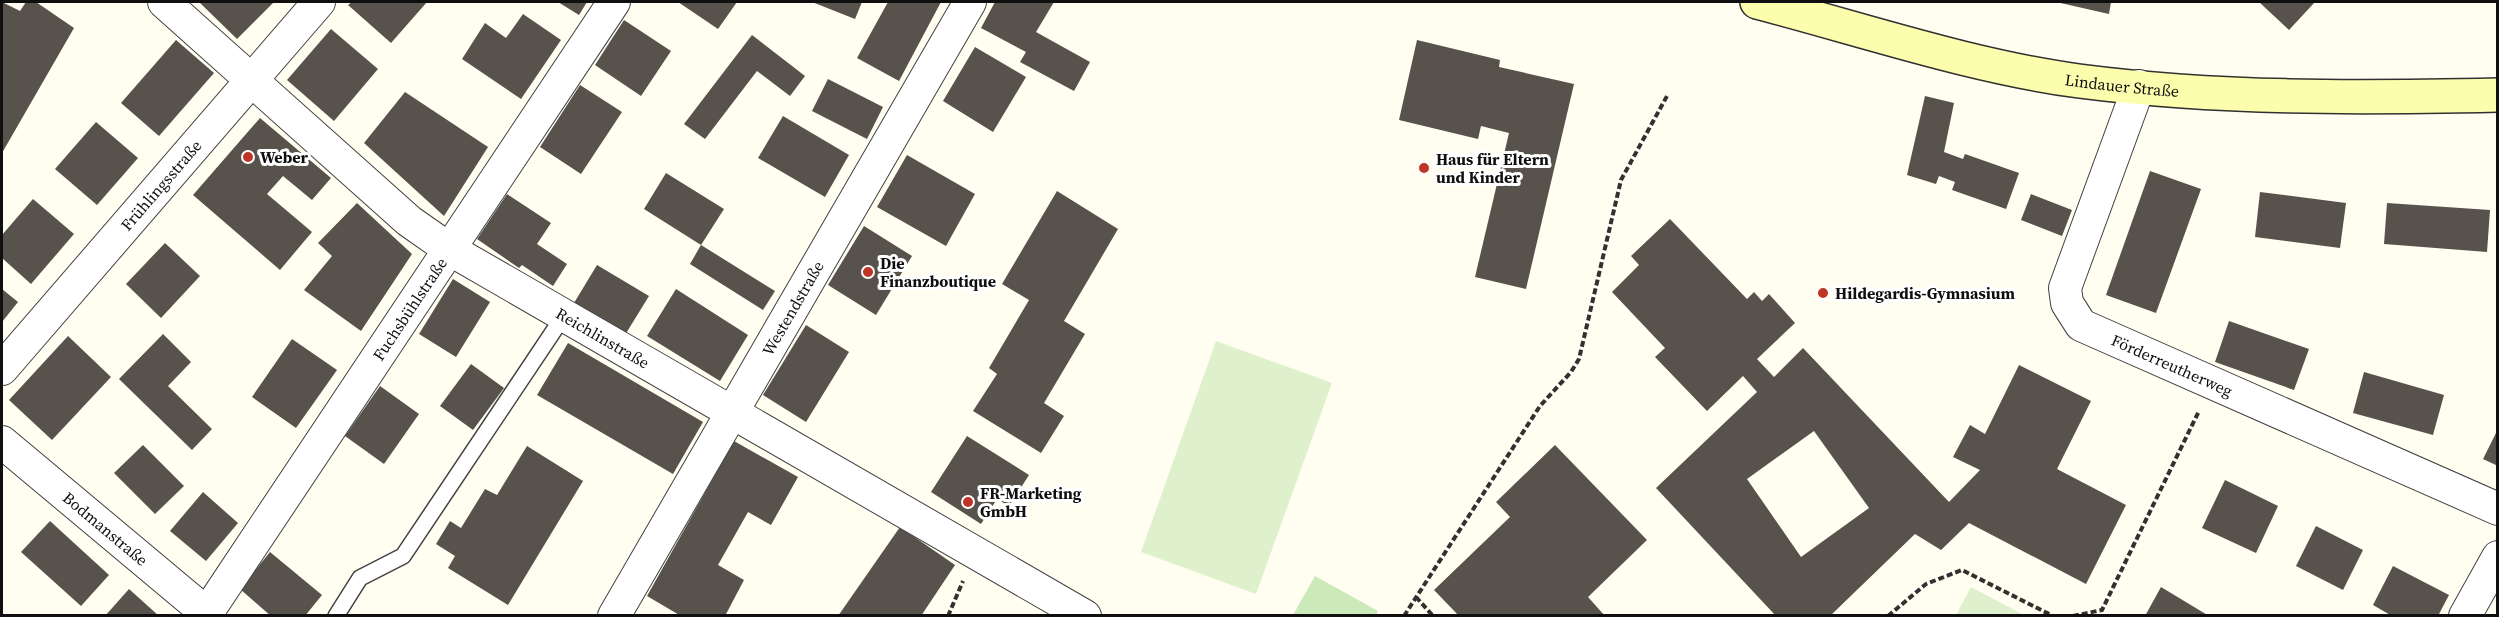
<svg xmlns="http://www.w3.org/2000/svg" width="2499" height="617" viewBox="0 0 2499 617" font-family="'Source Serif 4',serif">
	<rect width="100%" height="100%" fill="#fffef1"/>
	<path fill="#cce9ba" d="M1315,576L1378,611L1376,615H1293Z"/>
	<g fill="#dff1cc">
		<path d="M1216,341L1332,383L1256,594L1141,552Z"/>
		<path d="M1971,587L2024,615H1956Z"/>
	</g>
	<g fill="#57524b" fill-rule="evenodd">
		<path d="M2,2L20,11L26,2H36L74,28L2,153Z"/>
		<path d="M199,2H274L237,39Z"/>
		<path d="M352,2H427L391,43L348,5Z"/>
		<path d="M558,2H587L579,15Z"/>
		<path d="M678,2H737L718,29Z"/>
		<path d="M812,2H862L855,19Z"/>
		<path d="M888,2H941L899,81L857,58Z"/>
		<path d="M995,2H1054L1036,32L1090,62L1074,91L1020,62L1026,52L981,28Z"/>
		<path d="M2056,2H2111L2109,14Z"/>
		<path d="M2259,2H2315L2289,30Z"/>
		<path d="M523,14L561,40L521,99L462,59L485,23L506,38Z"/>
		<path d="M624,20L671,51L641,96L595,65Z"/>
		<path d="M331,29L378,69L334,121L287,80Z"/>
		<path d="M752,35L805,76L790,96L757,71L705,139L684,124Z"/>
		<path d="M176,40L214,73L159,136L121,103Z"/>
		<path d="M1417,40L1500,60L1499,67L1574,84L1526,289L1475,277L1509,133L1481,126L1478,139L1399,120Z"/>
		<path d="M975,47L1026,77L993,132L943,101Z"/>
		<path d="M828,79L883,107L867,139L812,111Z"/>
		<path d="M580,85L622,112L581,174L540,147Z"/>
		<path d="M405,92L488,147L444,216L364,143Z"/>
		<path d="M1925,96L1954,103L1944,152L1963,159L1965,154L2019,173L2006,209L1952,190L1955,182L1939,176L1936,184L1907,175Z"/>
		<path d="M783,116L849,155L825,197L758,158Z"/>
		<path d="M260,118L331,178L312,200L283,176L267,194L312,232L280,270L193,195Z"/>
		<path d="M96,122L138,158L97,205L55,169Z"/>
		<path d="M907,155L975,194L946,246L877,207Z"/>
		<path d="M2150,171L2201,189L2156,313L2106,295Z"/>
		<path d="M666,173L724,209L701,245L644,209Z"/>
		<path d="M1057,191L1118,229L1064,321L1085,334L1044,403L1064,416L1041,453L973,411L997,374L989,368L1029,300L1002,284Z"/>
		<path d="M2260,192L2346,203L2340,248L2255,237Z"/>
		<path d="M507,194L551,223L537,244L567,264L553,286L522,265L519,268L477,239Z"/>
		<path d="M2031,194L2072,210L2062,236L2021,220Z"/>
		<path d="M33,199L74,234L31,284L2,258V235Z"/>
		<path d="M357,203L412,254L361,331L304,290L332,256L318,243Z"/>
		<path d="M2387,203L2490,210L2487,252L2384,244Z"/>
		<path d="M1670,219L1747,299L1754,292L1762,301L1769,294L1795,323L1757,359L1774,377L1803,348L1949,502L1980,470L1953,457L1970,425L1985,434L2019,365L2091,401L2057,469L2126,505L2086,584L1969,523L1941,550L1915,534L1830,616H1776L1656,488L1757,392L1743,376L1707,411L1655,357L1665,348L1612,292L1639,265L1631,256ZM1814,431L1869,508L1801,557L1747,479Z"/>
		<path d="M864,226L912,256L876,315L828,285Z"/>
		<path d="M165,243L200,276L161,318L126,284Z"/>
		<path d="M701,245L775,291L763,310L690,264Z"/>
		<path d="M597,265L649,296L625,335L574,303Z"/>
		<path d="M453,279L490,302L456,357L419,334Z"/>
		<path d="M2,289L18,302L2,322Z"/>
		<path d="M676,289L748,335L720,381L647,336Z"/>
		<path d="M2229,321L2309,349L2294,390L2215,362Z"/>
		<path d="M806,325L849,352L806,422L763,395Z"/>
		<path d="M163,334L191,362L168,386L212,429L192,450L119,379Z"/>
		<path d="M68,336L111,377L52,440L9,400Z"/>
		<path d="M292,339L337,370L296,428L252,397Z"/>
		<path d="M568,343L703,422L673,474L537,395Z"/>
		<path d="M471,364L504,388L473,430L440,406Z"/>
		<path d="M2364,372L2444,395L2433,435L2353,413Z"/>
		<path d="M380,386L419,414L384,464L345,436Z"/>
		<path d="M2498,429V466L2483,459Z"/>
		<path d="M967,436L1029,475L1009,506L997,499L981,524L931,492Z"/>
		<path d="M734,441L798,477L771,525L748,512L718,565L744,580L725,616H681L647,596Z"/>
		<path d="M143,445L184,486L155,514L114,473Z"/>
		<path d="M1555,445L1647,540L1588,597L1605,616H1459L1434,590L1510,517L1496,502Z"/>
		<path d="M527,446L583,481L508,605L448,568L455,556L436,544L450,521L461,528L485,489L497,495Z"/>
		<path d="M2225,480L2278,506L2256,553L2202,528Z"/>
		<path d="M203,492L238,523L206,561L170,531Z"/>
		<path d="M50,521L109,575L81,606L21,552Z"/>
		<path d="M2316,526L2363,550L2343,590L2296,566Z"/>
		<path d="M900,527L955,565L921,616H838Z"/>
		<path d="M270,552L322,595L305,616H271L240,589Z"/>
		<path d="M2393,566L2449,595L2438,616H2392L2373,605Z"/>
		<path d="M2161,587L2209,616H2145Z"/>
		<path d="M129,589L159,616H105Z"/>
	</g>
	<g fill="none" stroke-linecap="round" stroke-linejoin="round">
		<defs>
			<path id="lane" d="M336,616L360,578L403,556L563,317"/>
			<g id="street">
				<path id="s1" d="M164,2L409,221L449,249L1085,616"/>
				<path id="s2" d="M2139,86L2065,288L2067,303L2081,325L2498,509"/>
				<path id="s3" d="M2,369L319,2"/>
				<path id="s4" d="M2,442L210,616"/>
				<path id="s5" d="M205,616L614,2"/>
				<path id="s6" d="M614,616L970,2"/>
				<path d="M2465,616L2498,557"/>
			</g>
			<g id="secondary">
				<path id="s7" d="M1757,2C1861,29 1973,67 2079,81C2218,99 2358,98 2498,95"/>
			</g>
		</defs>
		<use href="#lane" stroke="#424242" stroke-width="18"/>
		<use href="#street" stroke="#424242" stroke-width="34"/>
		<use href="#secondary" stroke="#313131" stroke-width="36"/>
		<g stroke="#313131" stroke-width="4" stroke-dasharray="6 3" stroke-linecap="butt">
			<path d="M1416,597L1433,616"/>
			<path d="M948,616L963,581"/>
			<path d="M1404,616L1540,406L1571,372L1579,359L1621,180L1667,96"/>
			<path d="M1888,616L1926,584L1962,570L2053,616"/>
			<path d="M2073,616L2102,610L2199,411"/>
		</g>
		<use href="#lane" stroke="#fff" stroke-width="15"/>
		<use href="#street" stroke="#fff" stroke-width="32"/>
		<use href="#secondary" stroke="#fcfead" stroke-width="33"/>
	</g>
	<g fill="#be3427" stroke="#fff" stroke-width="2">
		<circle cx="248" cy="157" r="6"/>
		<circle cx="1424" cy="168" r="6"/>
		<circle cx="868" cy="272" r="6"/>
		<circle cx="1823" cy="293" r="6"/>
		<circle cx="968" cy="502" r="6"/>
	</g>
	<g text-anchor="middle" stroke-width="6" stroke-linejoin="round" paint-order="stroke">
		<g font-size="16" fill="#0f0f0f" stroke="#fff">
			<text dy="6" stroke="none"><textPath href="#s7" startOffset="375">Lindauer Straße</textPath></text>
			<text dy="6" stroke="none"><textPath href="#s3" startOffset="243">Frühlingsstraße</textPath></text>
			<text dy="6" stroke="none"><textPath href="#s5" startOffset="369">Fuchsbühlstraße</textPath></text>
			<text dy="6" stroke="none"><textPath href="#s6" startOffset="356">Westendstraße</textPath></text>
			<text dy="6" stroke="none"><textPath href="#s1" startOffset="555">Reichlinstraße</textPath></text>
			<text dy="6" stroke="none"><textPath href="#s2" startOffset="356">Förderreutherweg</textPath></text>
			<text dy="6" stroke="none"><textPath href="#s4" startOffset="135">Bodmanstraße</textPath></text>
		</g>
		<g font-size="16" font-weight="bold" fill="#0f0f0f" stroke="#fff" text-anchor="start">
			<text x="260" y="163">Weber</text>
			<text x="1436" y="165">Haus für Eltern<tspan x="1436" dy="18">und Kinder</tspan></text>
			<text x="880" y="269">Die<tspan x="880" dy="18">Finanzboutique</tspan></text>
			<text x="1835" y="299">Hildegardis-Gymnasium</text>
			<text x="980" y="499">FR-Marketing<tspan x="980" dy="18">GmbH</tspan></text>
		</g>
	</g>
	<rect width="2499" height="617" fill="none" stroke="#0f0f0f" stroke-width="6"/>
</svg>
